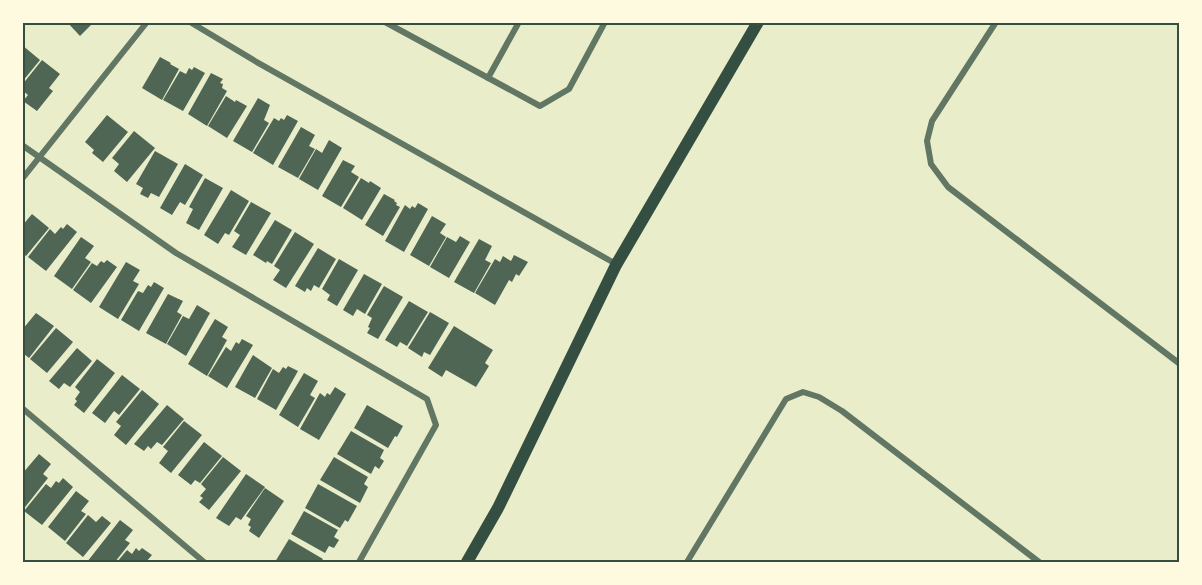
<svg xmlns="http://www.w3.org/2000/svg" width="1202" height="585" viewBox="0 0 1202 585" font-family="'Source Serif 4',serif">
	<rect width="100%" height="100%" fill="#e9edc9"/>
	<g fill="#4f6655">
		<path d="M67,22H94L80,36Z"/>
		<path d="M22,45L40,60L22,82Z"/>
		<path d="M160,57L171,63L170,64L179,69L162,100L142,88Z"/>
		<path d="M42,60L60,74L49,88L53,91L37,111L23,101L28,95L22,90V85Z"/>
		<path d="M194,67L205,73L183,111L163,100L180,71L186,74L189,68L192,70Z"/>
		<path d="M211,73L223,79L220,83L223,84L222,88L227,91L207,126L188,114Z"/>
		<path d="M226,96L235,102L236,100L247,106L227,138L208,126Z"/>
		<path d="M258,98L270,105L264,120L269,123L252,152L233,141Z"/>
		<path d="M107,115L128,132L103,162L92,153L94,150L85,142Z"/>
		<path d="M287,115L298,121L273,165L253,153L274,118L279,121L281,118L284,120Z"/>
		<path d="M301,127L315,135L309,146L315,149L298,178L278,167Z"/>
		<path d="M134,131L155,148L127,182L114,171L119,164L112,158Z"/>
		<path d="M329,140L342,148L318,190L299,179L316,149L322,153Z"/>
		<path d="M155,151L178,164L159,197L151,193L148,198L140,194L143,188L136,184Z"/>
		<path d="M343,160L355,166L351,172L359,177L341,207L322,196Z"/>
		<path d="M185,164L203,175L185,205L180,202L172,215L160,208Z"/>
		<path d="M205,178L223,188L199,230L186,223L193,209L189,207Z"/>
		<path d="M361,178L369,183L370,181L381,188L362,220L343,208Z"/>
		<path d="M231,190L249,201L229,235L225,233L218,244L204,235Z"/>
		<path d="M384,194L395,200L394,201L397,203L396,205L400,207L383,236L365,225Z"/>
		<path d="M251,202L271,213L246,255L232,247L240,235L234,231Z"/>
		<path d="M418,203L428,209L404,252L385,241L405,205L410,209L412,206L415,208Z"/>
		<path d="M32,214L49,228L26,256L22,253V226Z"/>
		<path d="M432,216L446,224L440,233L446,237L429,266L410,255Z"/>
		<path d="M275,220L292,230L272,264L267,261L266,263L253,255Z"/>
		<path d="M67,224L77,232L46,271L28,257L50,229L55,234L61,227L63,229Z"/>
		<path d="M295,232L314,244L286,288L273,280L280,270L274,266Z"/>
		<path d="M460,236L470,242L449,278L430,267L447,237L456,242Z"/>
		<path d="M81,237L94,246L85,258L91,262L72,289L54,276Z"/>
		<path d="M479,239L492,246L485,260L491,263L474,293L454,282Z"/>
		<path d="M318,248L336,259L319,288L314,285L311,291L307,288L305,292L295,286Z"/>
		<path d="M514,255L528,262L519,276L516,274L512,282L509,280L495,305L475,293L495,259L500,262L503,256L511,261Z"/>
		<path d="M339,259L358,270L337,306L327,300L330,295L322,289Z"/>
		<path d="M107,260L117,267L91,303L73,290L92,263L97,266L101,261L104,263Z"/>
		<path d="M126,262L140,270L133,281L139,284L118,319L99,307Z"/>
		<path d="M364,274L382,284L365,314L357,309L353,316L343,310Z"/>
		<path d="M154,282L164,288L139,331L121,320L138,291L143,293L148,285L151,287Z"/>
		<path d="M384,286L403,297L378,339L367,333L370,328L368,327L372,318L367,315Z"/>
		<path d="M168,294L183,301L177,312L182,315L166,344L146,333Z"/>
		<path d="M409,301L428,312L407,346L400,342L397,347L385,340Z"/>
		<path d="M197,305L210,313L186,356L167,344L183,316L189,319Z"/>
		<path d="M430,312L449,323L430,355L424,352L422,357L408,348Z"/>
		<path d="M36,313L54,326L29,358L24,354L22,356V330Z"/>
		<path d="M215,319L228,327L222,337L227,340L207,376L188,364Z"/>
		<path d="M454,326L493,350L485,363L489,366L476,387L446,370L442,377L428,368Z"/>
		<path d="M56,328L73,342L47,373L30,359Z"/>
		<path d="M242,339L253,345L227,388L208,376L226,347L231,351L236,342L239,344Z"/>
		<path d="M77,348L92,361L70,387L64,383L59,389L49,381Z"/>
		<path d="M253,355L272,368L255,398L235,387Z"/>
		<path d="M97,359L115,373L84,413L74,405L77,401L75,399L80,392L75,387Z"/>
		<path d="M288,366L298,371L276,410L257,399L273,369L279,373L283,367L286,369Z"/>
		<path d="M304,373L318,381L310,395L315,398L298,427L279,415Z"/>
		<path d="M122,375L140,389L119,415L114,411L105,423L92,413Z"/>
		<path d="M335,387L346,394L319,440L300,429L320,393L325,397L327,393L330,395Z"/>
		<path d="M142,390L159,404L126,445L114,435L121,426L116,422Z"/>
		<path d="M167,405L184,419L162,445L157,442L151,449L148,446L144,451L134,444Z"/>
		<path d="M367,405L403,426L397,437L395,436L388,448L354,428Z"/>
		<path d="M184,421L202,435L171,473L159,463L168,451L163,447Z"/>
		<path d="M351,431L384,450L380,458L384,461L379,469L375,466L371,474L337,454Z"/>
		<path d="M204,442L222,456L200,483L195,480L191,485L178,475Z"/>
		<path d="M39,454L51,464L43,474L48,478L22,511V474Z"/>
		<path d="M223,457L241,471L209,510L199,502L203,498L200,496L206,489L201,484Z"/>
		<path d="M334,457L368,477L364,484L368,487L360,503L320,480Z"/>
		<path d="M246,474L265,487L241,520L236,517L229,526L216,518Z"/>
		<path d="M63,478L73,487L42,525L24,511L46,484L51,488L56,481L59,483Z"/>
		<path d="M318,484L357,506L348,522L345,520L340,528L305,508Z"/>
		<path d="M265,488L284,501L259,538L249,531L251,527L248,525L251,519L246,516Z"/>
		<path d="M76,491L89,501L81,511L86,514L65,541L48,527Z"/>
		<path d="M304,511L338,530L334,537L339,540L334,548L329,546L325,553L291,534Z"/>
		<path d="M88,515L96,522L102,516L111,523L83,557L66,543Z"/>
		<path d="M120,520L133,530L125,540L130,543L115,562H87Z"/>
		<path d="M289,539L323,559L321,562H275Z"/>
		<path d="M136,548L139,551L142,548L152,555L146,562H117L127,550L132,554Z"/>
	</g>
	<g fill="none" stroke-linecap="round" stroke-linejoin="round">
		<g stroke="#617663" stroke-width="6">
			<path d="M190,22L255,61L616,264"/>
			<path d="M385,22L540,106L569,89L605,22"/>
			<path d="M996,22L932,121L927,141L931,164L948,187L1180,364"/>
			<path d="M488,78L519,22"/>
			<path d="M22,145L176,253L427,399L436,425L359,562"/>
			<path d="M22,179L147,22"/>
			<path d="M22,408L204,562"/>
			<path d="M687,562L786,399L803,392L819,397L842,411L1039,562"/>
		</g>
		<path stroke="#344e41" stroke-width="12" d="M467,562L498,508L616,265L758,22"/>
	</g>
	<rect width="1202" height="585" fill="none" stroke="#fefae0" stroke-width="48"/>
	<rect x="24" y="24" width="1154" height="537" fill="none" stroke="#344e41" stroke-width="2"/>
</svg>
